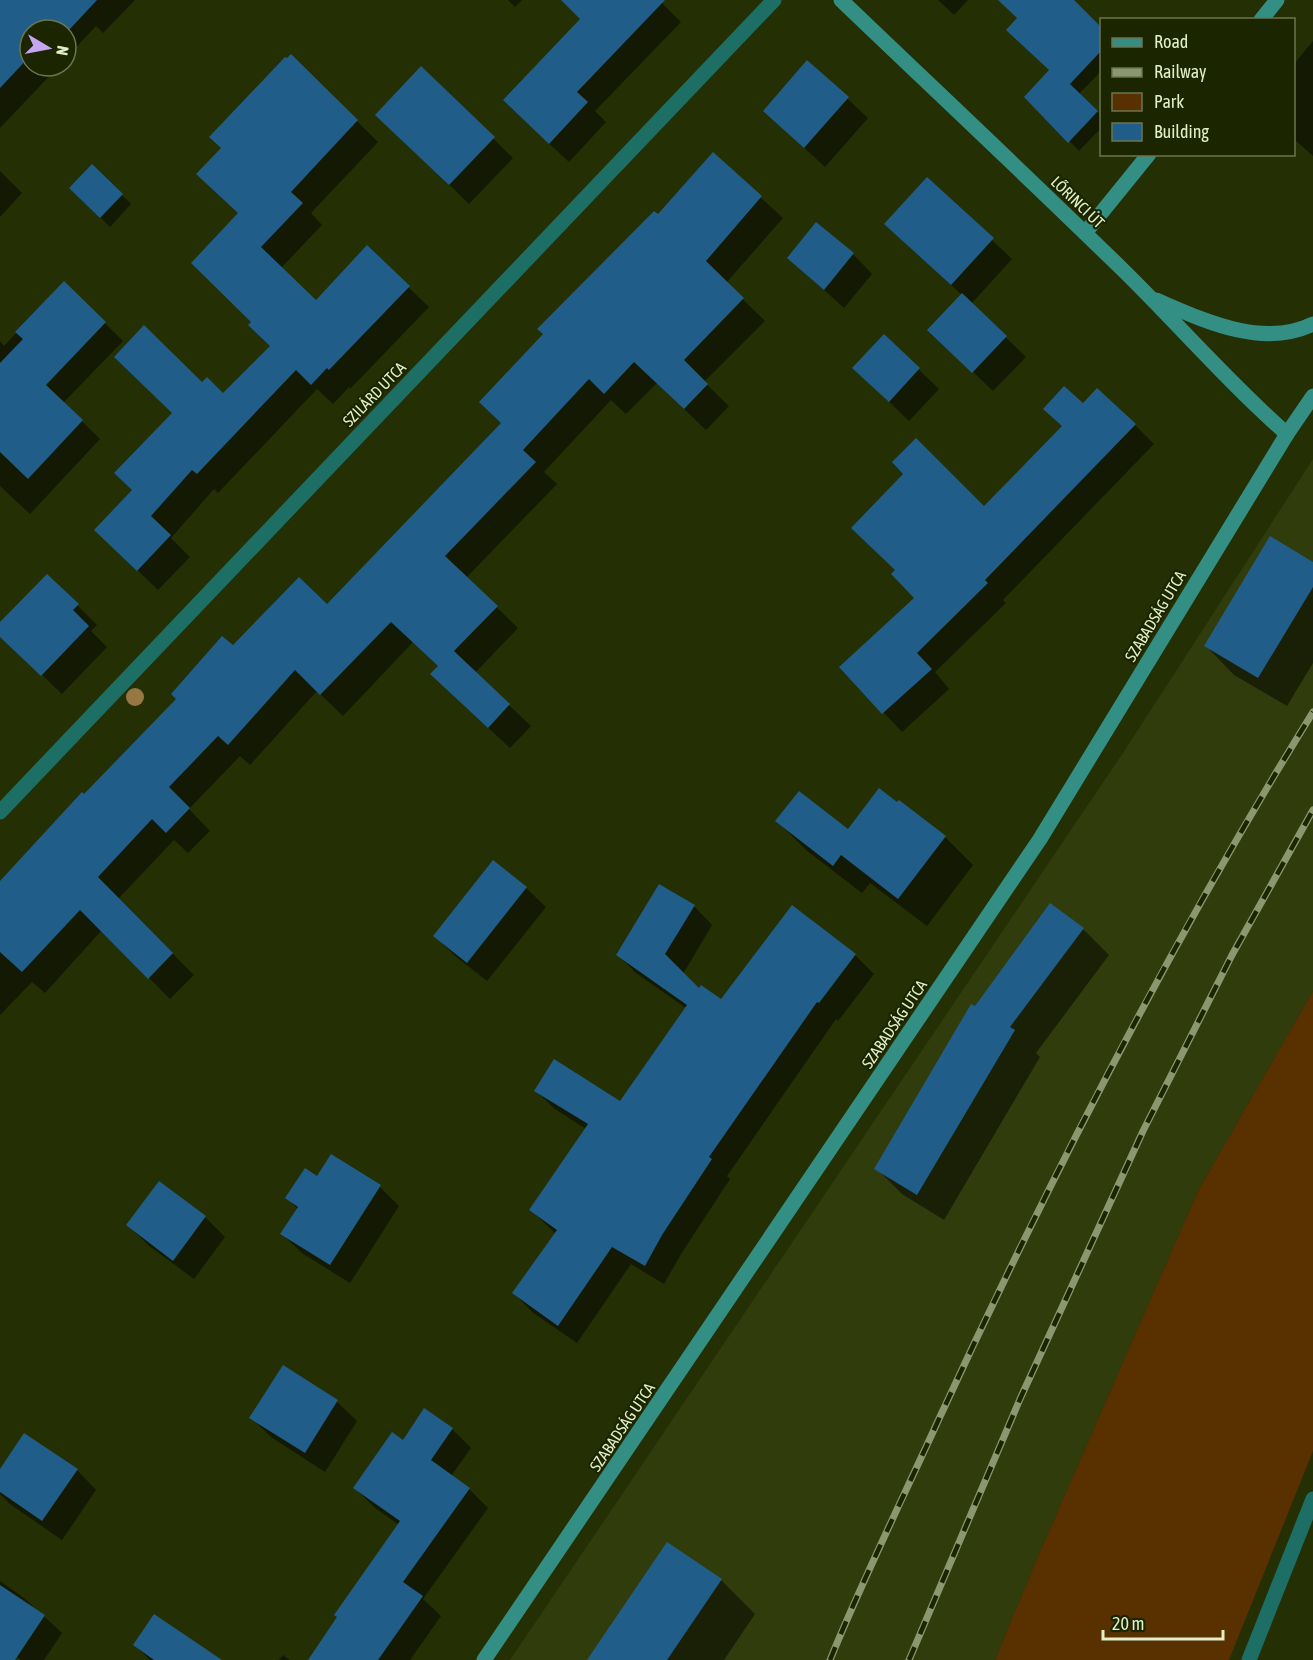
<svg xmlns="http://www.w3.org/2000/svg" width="1313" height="1660" viewBox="0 0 1313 1660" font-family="'Asap Condensed',sans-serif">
	<rect width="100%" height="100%" fill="#242f04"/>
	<path fill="#313c0d" d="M1313,459V991L1198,1191L1036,1561L995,1660H510L1123,753Z"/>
	<path fill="#593000" d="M1313,991V1451L1229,1660H995L1036,1561L1198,1191Z"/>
	<g fill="#0007">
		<path d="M0,0H135L103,33L96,26L66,58V30H30V66H59L0,128Z"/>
		<path d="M508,0H522L515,7Z"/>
		<path d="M562,0H659L681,22L595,111L606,122L569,162L523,119L582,19Z"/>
		<path d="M938,0H968L954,15Z"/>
		<path d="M1079,7L1102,29V70L1079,94L1102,116V127L1079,151L1026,97L1051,71Z"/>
		<path d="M1313,41V156L1294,139V64Z"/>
		<path d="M291,56L378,142L311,213L322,225L281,268L316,302L408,287L429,307L350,389L349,387L333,404L317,389L218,493L214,489L171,538L190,557L158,590L96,530L134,491L202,384L223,395L272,346L253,322L239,214L222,148Z"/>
		<path d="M808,62L868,118L825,167L765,111Z"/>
		<path d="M421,69L513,158L469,204L397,134Z"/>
		<path d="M713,154L783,218L726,283L765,321L704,382L729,406L706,430L657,383L626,414L611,400L544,472L557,484L466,578L518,628L475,673L531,726L510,748L454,696L439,667L413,642L343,716L317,691L250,765L240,756L189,809L210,831L188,853L174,840L118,899L194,975L170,999L102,930L45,993L32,982L0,1015V882L233,648L327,606L503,423L658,216Z"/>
		<path d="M92,166L131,204L110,227L71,188Z"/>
		<path d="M0,171L22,193L0,217Z"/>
		<path d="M927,179L1012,259L971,304L1026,357L993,391L949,349L962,295L905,243Z"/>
		<path d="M816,224L853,254L872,274L844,308L789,258Z"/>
		<path d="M64,283L123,341L63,403L100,439L30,514L0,486V341L4,346Z"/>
		<path d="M884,336L939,389L909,421L874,387Z"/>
		<path d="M1083,405L1135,425L1154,444L1003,600L1006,603L935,672L949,689L902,732L841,667L916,598L984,508Z"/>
		<path d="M1313,564V663L1287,706L1234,675L1206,646Z"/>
		<path d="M77,605L97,625L91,631L107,647L62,694L0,635V624Z"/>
		<path d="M777,821L848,831L945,837L973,865L927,926L870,883L862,893L806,850Z"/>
		<path d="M526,888L546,907L487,981L454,955L435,936Z"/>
		<path d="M694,906L712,925L683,974L699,990L721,1001L792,907L855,955L874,974L838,1021L836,1019L727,1176L730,1179L681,1254L664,1284L631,1264L577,1343L532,1312L514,1293L556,1234L531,1210L586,1129L555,1109L536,1091L621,1103L686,1008L636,973L618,955Z"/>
		<path d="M1083,929L1109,955L1036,1053L1040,1057L944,1220L902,1194L876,1168L975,1008Z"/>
		<path d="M317,1178L380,1187L399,1206L350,1283L302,1253L282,1234L298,1209L287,1198Z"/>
		<path d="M159,1183L205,1217L225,1237L194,1279L148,1245L128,1225Z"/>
		<path d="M283,1367L337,1402L357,1421L325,1472L271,1437L251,1418Z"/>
		<path d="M452,1429L471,1448L451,1476L469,1489L488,1508L423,1599L441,1616L410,1660H310L399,1525L374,1507L355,1488L403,1442Z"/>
		<path d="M77,1470L96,1490L62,1540L10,1504L0,1494V1471Z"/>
		<path d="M721,1580L755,1614L724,1660H589Z"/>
		<path d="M0,1581L24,1598L62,1633L44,1660H21L15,1656L12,1660H0Z"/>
		<path d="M135,1645L219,1660H150Z"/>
		<path d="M283,1655L290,1660H279Z"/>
	</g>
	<g fill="#205e89">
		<path d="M0,0H97L69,30H30V56L0,88Z"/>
		<path d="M561,0H665L577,92L588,102L549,144L503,100L580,19Z"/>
		<path d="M998,0H1074L1101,27V51L1070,84L1098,111L1068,143L1024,97L1049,70L1006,30L1017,18Z"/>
		<path d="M291,54L358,120L291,192L303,203L261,247L316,300L367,245L410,286L329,370L327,368L311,385L296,370L197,474L192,470L151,516L171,535L137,571L94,530L132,490L114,473L172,413L114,357L144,325L202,382L207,377L223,393L270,346L248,325L251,322L191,263L238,213L196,174L221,148L209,137L285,57L287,58Z"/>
		<path d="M807,60L849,97L804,148L763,111Z"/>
		<path d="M421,66L495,137L449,185L375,115Z"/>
		<path d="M713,152L762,196L706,261L744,298L684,360L708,384L684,409L634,362L604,394L589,379L523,450L536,462L445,556L498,606L454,651L510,704L488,728L430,674L438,666L391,622L320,695L295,670L228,745L218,736L169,787L190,808L166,833L152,819L98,877L173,953L148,979L80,910L22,972L0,952V881L82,792L84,794L176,699L171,694L222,636L233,645L299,577L327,604L501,423L479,402L543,334L537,329L654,211L658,214Z"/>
		<path d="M92,164L123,194L100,218L69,188Z"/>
		<path d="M927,177L994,238L951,285L884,224Z"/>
		<path d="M816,222L854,253L824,290L787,258Z"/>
		<path d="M64,281L106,322L46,385L83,420L28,479L0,452V363L23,339L15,332Z"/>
		<path d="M962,293L1007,336L972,373L927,330Z"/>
		<path d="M884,334L920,368L889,402L852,368Z"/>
		<path d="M1064,386L1083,403L1097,388L1136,424L985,580L988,583L917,653L932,669L882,714L839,667L914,598L891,574L895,570L851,528L903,474L892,462L916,438L984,506L1062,426L1043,409Z"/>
		<path d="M1270,536L1313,562V587L1258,678L1204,646Z"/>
		<path d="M47,574L79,604L73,610L89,626L41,676L0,637V622Z"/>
		<path d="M879,788L897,802L899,800L946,836L898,899L841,855L833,866L775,821L799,791L848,829Z"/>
		<path d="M493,860L527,887L467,963L433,936Z"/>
		<path d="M659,884L695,905L665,954L699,988L701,985L721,999L792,905L856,954L819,1003L817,1002L709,1157L712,1159L662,1235L645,1266L612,1247L558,1326L512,1293L557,1230L529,1210L588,1124L534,1091L554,1059L620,1101L687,1005L616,955Z"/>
		<path d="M1050,903L1084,928L1010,1027L1015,1030L917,1195L874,1169L971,1004L975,1006Z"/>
		<path d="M331,1154L381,1185L330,1265L280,1234L298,1207L285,1198L305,1168L317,1176Z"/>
		<path d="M159,1181L206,1216L173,1261L126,1225Z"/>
		<path d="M283,1365L338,1400L305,1453L249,1418Z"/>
		<path d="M424,1408L453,1428L431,1460L470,1488L403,1582L423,1596L378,1660H308L337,1617L334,1615L400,1521L353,1488L392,1432L403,1440Z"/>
		<path d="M24,1433L78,1469L42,1521L0,1492V1469Z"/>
		<path d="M667,1542L722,1579L667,1660H587Z"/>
		<path d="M0,1585L45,1615L15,1660H0Z"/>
		<path d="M154,1614L222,1660H154L133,1645Z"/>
	</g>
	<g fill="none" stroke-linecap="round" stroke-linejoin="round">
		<path stroke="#1d6e64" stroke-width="15" d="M1249,1660L1313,1499"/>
		<path stroke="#1d6e64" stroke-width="15" d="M0,812L774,0"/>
		<g stroke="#338f83" stroke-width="15">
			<path d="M841,0C935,90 1030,179 1123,270C1178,324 1229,383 1287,434"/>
			<path d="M1261,20L1277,0"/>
			<path d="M1085,233L1149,154"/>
			<path d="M1156,300C1203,320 1262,349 1313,324"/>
			<path d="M484,1660L1040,839L1287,434L1313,396"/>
		</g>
		<defs>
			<g id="rail">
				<path d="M830,1660C863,1579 902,1500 938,1421C1050,1178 1172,940 1313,712"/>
				<path d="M909,1660L1020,1399L1143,1131L1232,955L1313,810"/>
			</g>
		</defs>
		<use href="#rail" stroke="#8b986f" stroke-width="7"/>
		<use href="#rail" stroke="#1b2500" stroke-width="4.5" stroke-dasharray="14" stroke-linecap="butt"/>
	</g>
	<circle fill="#977742" cx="135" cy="697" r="9"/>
	<g text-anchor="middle" stroke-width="4.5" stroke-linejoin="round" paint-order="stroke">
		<g font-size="16" fill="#e2f0c9" stroke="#1b2500">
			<text transform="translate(1078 202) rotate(44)" y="6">LŐRINCI ÚT</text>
			<text transform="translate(374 394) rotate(-46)" y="6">SZILÁRD UTCA</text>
			<text transform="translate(1155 616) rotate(-59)" y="6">SZABADSÁG UTCA</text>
			<text transform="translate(894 1024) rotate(-56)" y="6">SZABADSÁG UTCA</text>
			<text transform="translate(622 1427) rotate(-56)" y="6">SZABADSÁG UTCA</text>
		</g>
	</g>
	<rect x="1100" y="18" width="195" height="138" fill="#1b2500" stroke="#6b7650" stroke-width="1.5"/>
	<rect x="1112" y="38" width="30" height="9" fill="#338f83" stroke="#6b7650" stroke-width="1.5"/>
	<text x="1154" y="48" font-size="18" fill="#e2f0c9">Road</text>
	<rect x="1112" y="68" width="30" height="9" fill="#8b986f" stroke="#6b7650" stroke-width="1.5"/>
	<text x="1154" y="78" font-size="18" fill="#e2f0c9">Railway</text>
	<rect x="1112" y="93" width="30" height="18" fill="#593000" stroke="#6b7650" stroke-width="1.5"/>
	<text x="1154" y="108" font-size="18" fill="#e2f0c9">Park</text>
	<rect x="1112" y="123" width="30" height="18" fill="#205e89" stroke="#6b7650" stroke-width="1.5"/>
	<text x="1154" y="138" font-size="18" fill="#e2f0c9">Building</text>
	<g transform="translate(48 48) rotate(100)"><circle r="28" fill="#1b2500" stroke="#6b7650" stroke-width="1.5"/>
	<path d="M0-4.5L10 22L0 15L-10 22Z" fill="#c5a7f1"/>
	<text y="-9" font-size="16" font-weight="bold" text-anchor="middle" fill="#e2f0c9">N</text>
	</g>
	<path d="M1103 1630v9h120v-9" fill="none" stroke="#e2f0c9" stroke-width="3"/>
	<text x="1112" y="1630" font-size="18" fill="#e2f0c9" stroke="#1b2500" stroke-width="4.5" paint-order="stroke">20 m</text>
</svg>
